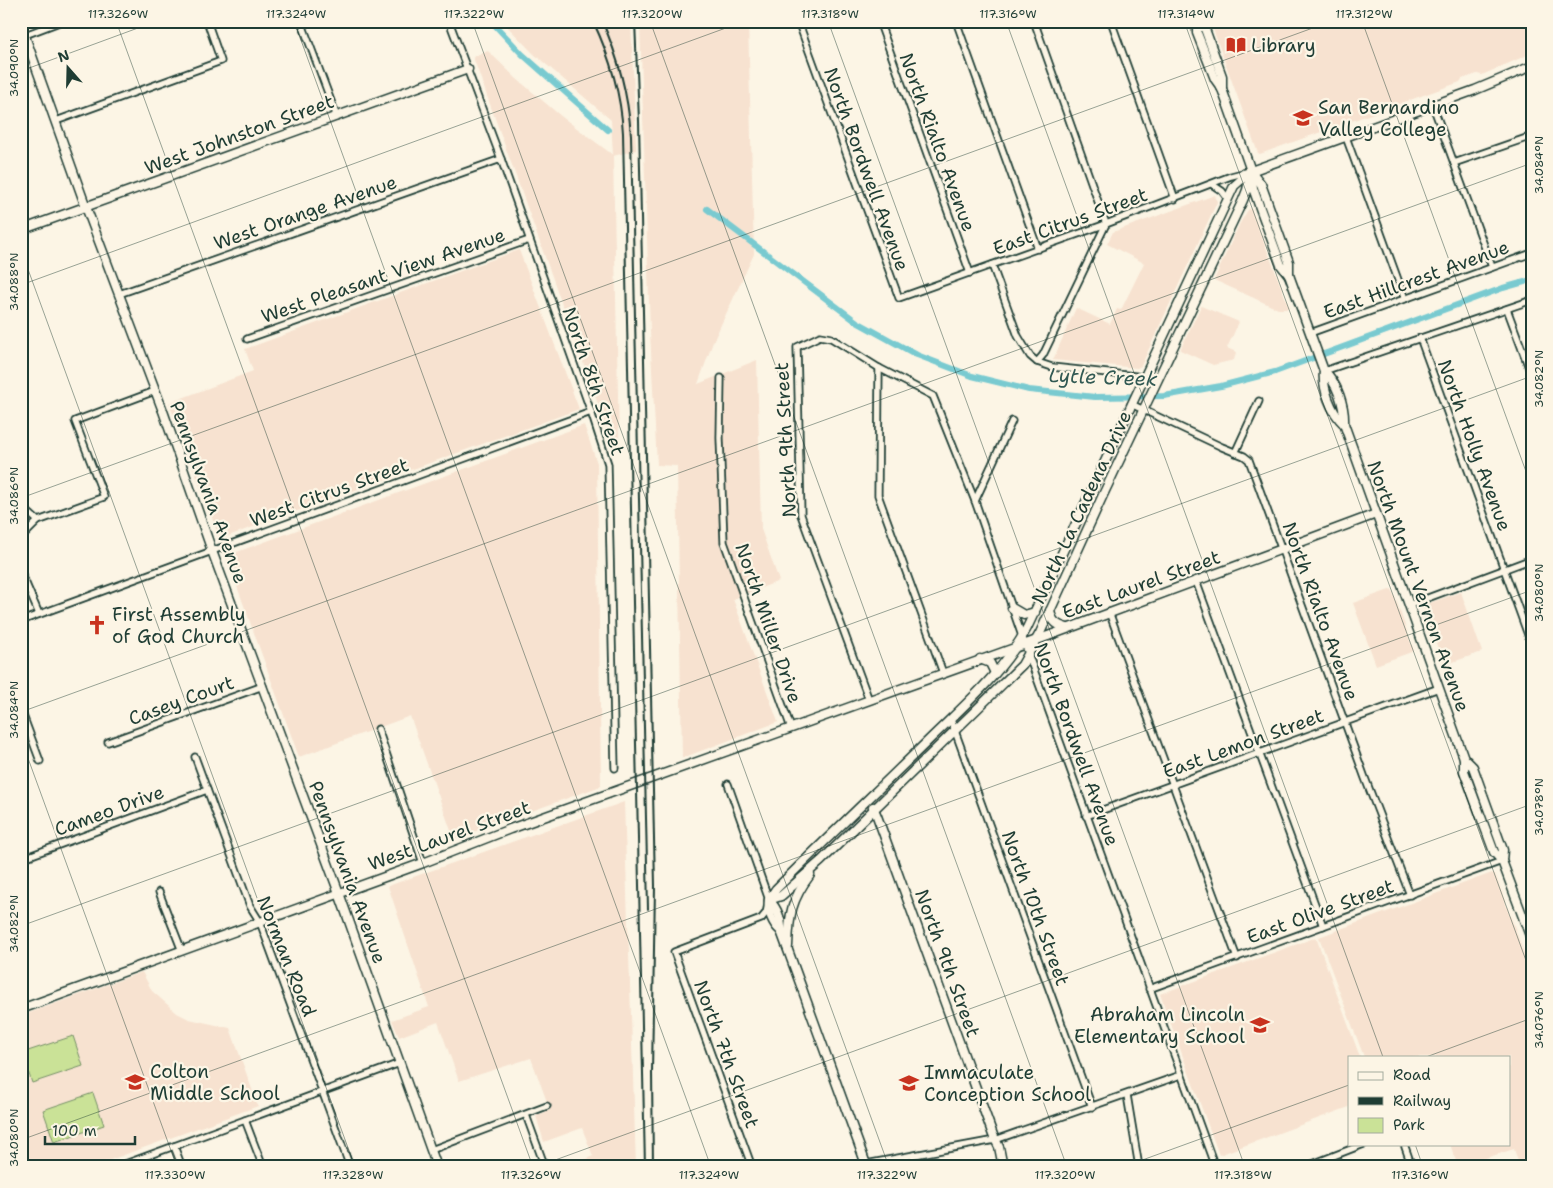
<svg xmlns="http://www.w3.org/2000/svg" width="1553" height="1188" viewBox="0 0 1553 1188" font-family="'Shantell Sans',sans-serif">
	<rect width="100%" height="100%" fill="#fcf5e5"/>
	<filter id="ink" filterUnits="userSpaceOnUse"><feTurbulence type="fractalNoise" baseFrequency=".02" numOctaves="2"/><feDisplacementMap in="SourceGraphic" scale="10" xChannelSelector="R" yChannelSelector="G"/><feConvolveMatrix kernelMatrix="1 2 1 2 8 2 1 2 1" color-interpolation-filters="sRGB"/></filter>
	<g filter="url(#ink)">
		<g fill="#f7e2d0">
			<path d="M502,21H631L636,150L613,156L619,442L612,443L473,57L488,51L517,79L562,117L613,155L611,120L534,54Z"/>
			<path d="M640,21H748L754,254L713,342L698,384L757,360L761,529L779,581L733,599L778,722L682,758L677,466L657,465L650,332Z"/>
			<path d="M1210,21H1532V53L1482,75L1477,74L1462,79L1460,82L1260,154L1258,153Z"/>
			<path d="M1215,195L1217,202L1141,366L1137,368L1053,360L1076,308L1110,324L1117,309L1121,310L1144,263L1107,244L1113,232Z"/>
			<path d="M1251,208L1289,307L1286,309H1278L1214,280L1240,223L1248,210Z"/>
			<path d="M519,250L579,409L220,539L169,403L253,371L245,349Z"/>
			<path d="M1201,306L1239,322L1227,348L1236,352L1234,360L1213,365L1180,350Z"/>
			<path d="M584,425L597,463L601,786L454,839L410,716L299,757L226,556Z"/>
			<path d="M1392,589L1414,651L1376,665L1353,603Z"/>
			<path d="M1461,592L1482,652L1444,665L1423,607L1424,605Z"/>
			<path d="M624,802L636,1167H568L593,1156L582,1128L544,1142L536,1116L550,1110L531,1058L459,1081L438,1022L399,1037L392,1020L429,1007L388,886Z"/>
			<path d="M1492,873L1495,874L1532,975V1167H1520L1514,1149L1458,1167L1450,1144H1509V1057H1364L1319,937Z"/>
			<path d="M1314,938L1317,940L1360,1057H1349V1107L1219,1155L1160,994Z"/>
			<path d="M142,972L152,991L177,1013L189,1019L230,1028L258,1106L91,1167H21V1016Z"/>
		</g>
		<g fill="#cae297" stroke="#749066">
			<path d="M73,1036L83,1066L32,1083L22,1053Z"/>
			<path d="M93,1093L104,1125L54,1142L43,1110Z"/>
		</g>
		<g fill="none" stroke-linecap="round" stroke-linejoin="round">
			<g stroke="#79cad0" stroke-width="6">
				<path d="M491,21L522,54L608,130"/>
				<path d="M707,209L857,322L917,355L972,376L1029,390L1095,397L1164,396L1221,386L1275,372L1503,288L1532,280"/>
			</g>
			<defs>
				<g id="street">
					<path d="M301,21L337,117"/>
					<path d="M449,21L501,159L591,412L608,464L615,768"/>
					<path d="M798,21L899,298L1106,224L1231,176L1250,171"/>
					<path d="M879,21L970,273"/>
					<path d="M956,21L1038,249"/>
					<path d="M1034,21L1106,224L1043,355L1037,362"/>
					<path d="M1111,21L1175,199"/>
					<path d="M25,35L62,21"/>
					<path d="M1433,106L1492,267"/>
					<path d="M56,121L221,61L207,21"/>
					<path d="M1346,137L1405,299"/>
					<path d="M1454,163L1532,136"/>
					<path d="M1213,185L1222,191L1228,199"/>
					<path d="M992,265L1018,336L1030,356L1037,362L1052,367L1135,376L1157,381"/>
					<path d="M119,294L501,159"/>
					<path d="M1507,309L1532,376"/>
					<path d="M1310,333L1532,253"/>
					<path d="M1420,338L1532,646"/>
					<path d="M247,339L529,240"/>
					<path d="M879,368L878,495L943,673"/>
					<path d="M1324,371L1532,300"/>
					<path d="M721,378L720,438L724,542L791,728"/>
					<path d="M1131,404L1222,447L1244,456L1249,460L1365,778L1410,895"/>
					<path d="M1235,453L1259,401"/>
					<path d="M975,501L1012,421"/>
					<path d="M21,506L38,521"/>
					<path d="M21,540L22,537L38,521L104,497L75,421L155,391"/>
					<path d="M21,572L39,614"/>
					<path d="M1196,581L1323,926"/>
					<path d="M1409,605L1532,559"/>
					<path d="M1109,612L1237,958"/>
					<path d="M21,621L591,412"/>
					<path d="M869,700L801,515L797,347L820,336L831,338L879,368L933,396L975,501L1031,662L1215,1167"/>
					<path d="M21,710L40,761"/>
					<path d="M951,720L1092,1107"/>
					<path d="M378,729L423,863"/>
					<path d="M108,742L263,686"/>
					<path d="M195,757L250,906L260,922L350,1167"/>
					<path d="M728,784L769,900L766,913L761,919L674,952L752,1167"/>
					<path d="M1086,816L1439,688"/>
					<path d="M21,859L207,790"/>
					<path d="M159,892L182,951"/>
					<path d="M1149,989L1502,861"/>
					<path d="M1127,1095L1139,1167"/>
					<path d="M526,1115L545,1167"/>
					<path d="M245,1120L263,1167"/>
					<path d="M1404,1144L1412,1167"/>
					<path d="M174,1146L182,1167"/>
					<path d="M431,1150L547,1106"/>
					<path d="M866,1164L995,1140L1181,1075"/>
					<path d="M117,1167L400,1063"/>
					<path d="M1305,1167L1364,1144"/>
				</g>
				<g id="secondary">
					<path d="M1197,21V33L1215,79L1222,89L1238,134L1251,171L1253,188L1260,208L1281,265L1289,275"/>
					<path d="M1199,24L1205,29L1222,76V89"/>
					<path d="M21,25L83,199L163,411L212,551L339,893L437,1167"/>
					<path d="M1251,171L1261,184L1289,262V275L1324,371C1322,388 1331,412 1344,424"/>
					<path d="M21,230L468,69"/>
					<path d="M1324,371C1337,382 1345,406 1344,424L1464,758V771L1494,852L1502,861L1532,941"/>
					<path d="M1012,608L1024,615L1035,612"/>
					<path d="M1050,611C1052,622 1057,625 1067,628"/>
					<path d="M980,659L990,663L995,673"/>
					<path d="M1464,758L1473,767L1503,850L1502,861"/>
					<path d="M873,807L877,816L993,1135L999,1147L1003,1167"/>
					<path d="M769,900L781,896L821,861L1022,665L1040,633L1103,495L1243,200L1247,190L1251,171"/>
					<path d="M769,900C777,908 782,920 781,931L867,1167"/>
					<path d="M781,931C773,925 767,911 769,900C770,897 774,892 776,889C827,838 880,788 932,737C966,704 1004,671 1027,628L1234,186L1251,171L1475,90L1532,66"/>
					<path d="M788,946C789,915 791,900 810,875"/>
					<path d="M21,1009L423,863L510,829L1048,636L1376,514"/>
					<path d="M851,1167L866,1164"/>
				</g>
			</defs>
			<use href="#street" stroke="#1f3d34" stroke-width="9"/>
			<use href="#secondary" stroke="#1f3d34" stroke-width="11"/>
			<use href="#street" stroke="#fcf5e5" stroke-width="5.5"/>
			<use href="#secondary" stroke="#fcf5e5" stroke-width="8"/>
			<g stroke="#1f3d34" stroke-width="2">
				<path d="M593,21C610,57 621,94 623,133L645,1167"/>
				<path d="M602,21C619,58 628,95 631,135L648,909"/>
				<path d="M635,21L639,121L655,886L652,1073L653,1167"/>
			</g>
		</g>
	</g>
	<path fill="none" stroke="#1f3d34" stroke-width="1" stroke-opacity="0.45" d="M116,21L533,1167M294,21L711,1167M472,21L889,1167M650,21L1067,1167M828,21L1245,1167M1006,21L1383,1057M1184,21L1532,977M1362,21L1532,488M21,71L157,21M21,250L355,1167M21,285L745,21M21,498L1332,21M21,712L1532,163M21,739L177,1167M21,926L1532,376M1426,1057L1532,1018M21,1140L1532,590M1415,1144L1423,1167M536,1167L1532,804M1123,1167L1349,1085"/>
	<defs>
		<symbol id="library-bare" viewBox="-9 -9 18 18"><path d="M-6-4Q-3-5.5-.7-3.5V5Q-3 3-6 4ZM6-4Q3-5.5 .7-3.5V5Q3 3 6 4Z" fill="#c8321e" stroke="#fcf5e5" stroke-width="2.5" paint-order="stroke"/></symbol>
		<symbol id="university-bare" viewBox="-9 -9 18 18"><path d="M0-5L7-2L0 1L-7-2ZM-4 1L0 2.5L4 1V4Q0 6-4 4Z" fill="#c8321e" stroke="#fcf5e5" stroke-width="2.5" paint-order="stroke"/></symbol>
		<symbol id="church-bare" viewBox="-9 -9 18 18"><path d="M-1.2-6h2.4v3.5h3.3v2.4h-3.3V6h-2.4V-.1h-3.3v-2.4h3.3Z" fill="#c8321e" stroke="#fcf5e5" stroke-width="2.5" paint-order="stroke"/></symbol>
		<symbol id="school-bare" viewBox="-9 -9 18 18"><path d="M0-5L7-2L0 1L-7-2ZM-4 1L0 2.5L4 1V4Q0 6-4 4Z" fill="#c8321e" stroke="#fcf5e5" stroke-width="2.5" paint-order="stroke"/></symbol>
	</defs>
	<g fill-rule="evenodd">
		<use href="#library-bare" x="1222" y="31" width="28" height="28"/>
		<use href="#university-bare" x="1289" y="104" width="28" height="28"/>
		<use href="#church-bare" x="83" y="611" width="28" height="28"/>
		<use href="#school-bare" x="1246" y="1011" width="28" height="28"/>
		<use href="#school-bare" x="121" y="1068" width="28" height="28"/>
		<use href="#school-bare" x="895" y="1069" width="28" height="28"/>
	</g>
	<g text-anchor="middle" stroke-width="4.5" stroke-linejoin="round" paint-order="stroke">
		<g font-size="19" fill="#1f3d34" stroke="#fcf5e5" text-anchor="start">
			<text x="1251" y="52">Library</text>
			<text x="1318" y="114">San Bernardino<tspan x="1318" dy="22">Valley College</tspan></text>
			<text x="112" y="621">First Assembly<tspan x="112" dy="22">of God Church</tspan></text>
			<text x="1245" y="1021" text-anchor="end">Abraham Lincoln<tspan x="1245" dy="22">Elementary School</tspan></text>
			<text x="150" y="1078">Colton<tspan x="150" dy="22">Middle School</tspan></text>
			<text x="924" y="1079">Immaculate<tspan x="924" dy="22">Conception School</tspan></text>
		</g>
		<g font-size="19" fill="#1f3d34" stroke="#fcf5e5">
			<text transform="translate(239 134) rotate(-20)" y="7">West Johnston Street</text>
			<text transform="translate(938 142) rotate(70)" y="7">North Rialto Avenue</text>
			<text transform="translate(867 169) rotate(70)" y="7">North Bordwell Avenue</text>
			<text transform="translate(305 212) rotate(-19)" y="7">West Orange Avenue</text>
			<text transform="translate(1070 221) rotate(-20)" y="7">East Citrus Street</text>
			<text transform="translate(383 275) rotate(-19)" y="7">West Pleasant View Avenue</text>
			<text transform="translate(1416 279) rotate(-20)" y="7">East Hillcrest Avenue</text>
			<text transform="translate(594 381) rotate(71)" y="7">North 8th Street</text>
			<text transform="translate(785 440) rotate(-93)" y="7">North 9th Street</text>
			<text transform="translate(1475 445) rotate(70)" y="7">North Holly Avenue</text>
			<text transform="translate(209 492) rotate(70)" y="7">Pennsylvania Avenue</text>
			<text transform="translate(329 492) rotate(-20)" y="7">West Citrus Street</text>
			<text transform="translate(1081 507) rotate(-65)" y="7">North La Cadena Drive</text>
			<text transform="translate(1141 584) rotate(-20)" y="7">East Laurel Street</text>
			<text transform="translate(1419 586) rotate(70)" y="7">North Mount Vernon Avenue</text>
			<text transform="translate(1321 611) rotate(70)" y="7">North Rialto Avenue</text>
			<text transform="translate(769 623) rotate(71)" y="7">North Miller Drive</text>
			<text transform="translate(181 700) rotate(-20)" y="7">Casey Court</text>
			<text transform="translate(1243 743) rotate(-20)" y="7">East Lemon Street</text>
			<text transform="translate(1077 744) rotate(70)" y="7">North Bordwell Avenue</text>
			<text transform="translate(109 810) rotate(-20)" y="7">Cameo Drive</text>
			<text transform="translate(449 835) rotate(-20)" y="7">West Laurel Street</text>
			<text transform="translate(348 872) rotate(70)" y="7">Pennsylvania Avenue</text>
			<text transform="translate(1036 908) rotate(70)" y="7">North 10th Street</text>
			<text transform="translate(1320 911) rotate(-20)" y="7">East Olive Street</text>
			<text transform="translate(287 956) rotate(68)" y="7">Norman Road</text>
			<text transform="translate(948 963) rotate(70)" y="7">North 9th Street</text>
			<text transform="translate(727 1054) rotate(70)" y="7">North 7th Street</text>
		</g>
		<g font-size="20" font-style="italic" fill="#315953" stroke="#fcf5e5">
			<text transform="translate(1103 377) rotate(2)" y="7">Lytle Creek</text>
		</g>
	</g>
	<rect width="1553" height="1188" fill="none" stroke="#fcf5e5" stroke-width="55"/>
	<rect x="1348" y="1056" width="162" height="90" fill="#fcf5e5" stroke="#a4ab9e"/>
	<rect x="1358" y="1072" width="25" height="8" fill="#fcf5e5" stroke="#a4ab9e"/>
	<text x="1393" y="1080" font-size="15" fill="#1f3d34">Road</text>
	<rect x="1358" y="1097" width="25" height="8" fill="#1f3d34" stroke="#a4ab9e"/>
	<text x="1393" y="1106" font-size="15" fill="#1f3d34">Railway</text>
	<rect x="1358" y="1118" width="25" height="15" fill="#cae297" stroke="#a4ab9e"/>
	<text x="1393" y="1130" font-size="15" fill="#1f3d34">Park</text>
	<g transform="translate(68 68) rotate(340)" stroke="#fcf5e5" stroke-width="4" paint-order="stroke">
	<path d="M0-4L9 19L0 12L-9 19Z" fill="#1f3d34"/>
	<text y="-8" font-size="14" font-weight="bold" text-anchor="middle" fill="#1f3d34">N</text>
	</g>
	<path d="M45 1136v8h90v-8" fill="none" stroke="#1f3d34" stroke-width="2.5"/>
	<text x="52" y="1136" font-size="15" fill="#1f3d34" stroke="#fcf5e5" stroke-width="4" paint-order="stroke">100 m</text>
	<rect x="28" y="28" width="1498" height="1132" fill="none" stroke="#1f3d34" stroke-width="2"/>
	<g font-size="12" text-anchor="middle" fill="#1f3d34">
		<text x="118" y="18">117.326°W</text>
		<text x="296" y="18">117.324°W</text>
		<text x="474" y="18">117.322°W</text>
		<text x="652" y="18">117.320°W</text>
		<text x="830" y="18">117.318°W</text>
		<text x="1008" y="18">117.316°W</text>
		<text x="1186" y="18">117.314°W</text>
		<text x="1364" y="18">117.312°W</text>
		<text transform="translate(14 68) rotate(-90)" y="4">34.090°N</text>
		<text transform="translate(1539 165) rotate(-90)" y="4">34.084°N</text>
		<text transform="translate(14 282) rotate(-90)" y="4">34.088°N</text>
		<text transform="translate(1539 379) rotate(-90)" y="4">34.082°N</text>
		<text transform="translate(14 496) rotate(-90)" y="4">34.086°N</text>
		<text transform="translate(1539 593) rotate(-90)" y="4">34.080°N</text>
		<text transform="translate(14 710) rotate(-90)" y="4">34.084°N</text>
		<text transform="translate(1539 807) rotate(-90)" y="4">34.078°N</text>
		<text transform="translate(14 924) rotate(-90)" y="4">34.082°N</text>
		<text transform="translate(1539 1020) rotate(-90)" y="4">34.076°N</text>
		<text transform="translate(14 1138) rotate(-90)" y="4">34.080°N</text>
		<text x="175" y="1179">117.330°W</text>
		<text x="353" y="1179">117.328°W</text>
		<text x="531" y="1179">117.326°W</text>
		<text x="709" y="1179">117.324°W</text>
		<text x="887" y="1179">117.322°W</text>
		<text x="1065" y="1179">117.320°W</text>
		<text x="1243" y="1179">117.318°W</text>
		<text x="1420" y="1179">117.316°W</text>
	</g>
</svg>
